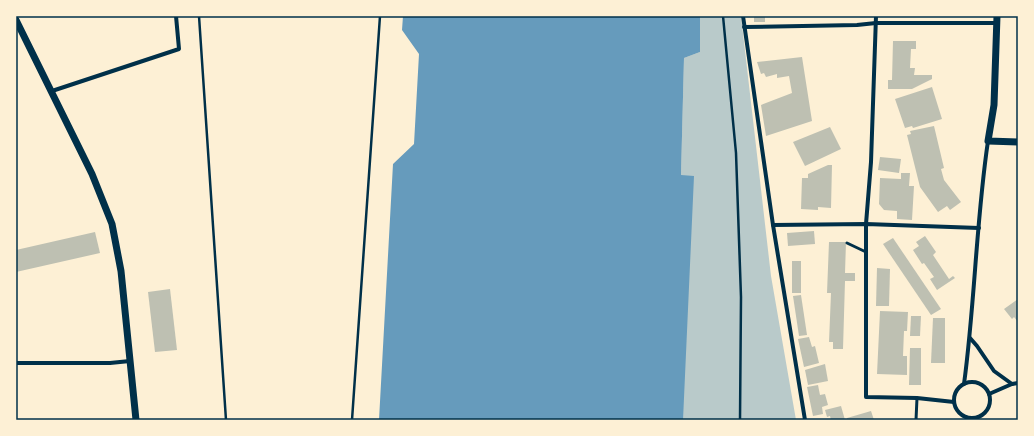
<svg xmlns="http://www.w3.org/2000/svg" width="1034" height="436" viewBox="0 0 1034 436" font-family="'Space Grotesk',sans-serif">
	<rect width="100%" height="100%" fill="#fdf0d5"/>
	<path fill="#b9caca" d="M700,16H741L771,276L796,420H683L681,175L684,58L700,52Z"/>
	<path fill="#669bbc" d="M403,16H700V52L684,58L681,175L694,176L683,420H379L393,164L414,144L419,54L402,30Z"/>
	<g fill="#bec0b2">
		<rect x="754" y="16" width="11" height="6"/>
		<path d="M893,41H916V49H911L910,68H915L914,75H932V79L912,89H888V80H892Z"/>
		<path d="M802,57L812,121L766,136L761,105L792,93L789,76L777,78V74L766,77L764,73L761,74L757,62Z"/>
		<path d="M932,87L942,119L913,128L912,126L905,128L895,99Z"/>
		<path d="M934,126L944,168L941,169L944,180L961,202L950,210L947,206L938,212L920,187L907,135L911,134L910,131Z"/>
		<path d="M830,127L841,149L805,166L793,142Z"/>
		<path d="M880,157L901,159L899,173L878,170Z"/>
		<path d="M828,165H832L831,208L818,207V210L801,209L802,178H808V174Z"/>
		<path d="M901,173H910L909,186H914L912,220L897,219V211L884,210L879,204L880,178L901,179Z"/>
		<path d="M814,231L815,244L788,246L787,233Z"/>
		<path d="M95,232L100,253L16,272V250Z"/>
		<path d="M925,236L936,252L933,255L949,279L953,276L955,278L937,290L930,279L934,277L924,263L922,264L913,250L919,246L916,242Z"/>
		<path d="M893,238L941,309L931,315L883,244Z"/>
		<path d="M829,242H846L845,273H855V281H845L843,349H833V342H829L831,293H827Z"/>
		<rect x="792" y="261" width="9" height="32"/>
		<path d="M877,268L890,269L889,306H876Z"/>
		<path d="M170,289L177,350L155,352L148,292Z"/>
		<path d="M801,295L807,335L799,336L793,296Z"/>
		<path d="M1018,299V322L1014,317L1012,319L1004,309Z"/>
		<path d="M880,311L908,312L907,331H904L903,356H907V375L877,374Z"/>
		<path d="M911,316H921L920,336H910Z"/>
		<path d="M933,318H945V363H931Z"/>
		<path d="M809,337L812,347L815,346L819,363L804,367L798,339Z"/>
		<path d="M910,348H921V385H909Z"/>
		<path d="M825,364L828,381L808,385L805,370Z"/>
		<path d="M818,385L820,395L825,394L828,405L822,407L823,414L813,416L807,387Z"/>
		<path d="M841,406L845,420H831L830,416L827,417L825,410Z"/>
		<path d="M871,411L874,420H847V418Z"/>
	</g>
	<g fill="none" stroke-linecap="round" stroke-linejoin="round">
		<g stroke="#003049" stroke-width="2.5">
			<path d="M199,16L226,420"/>
			<path d="M723,16L736,153L741,297L740,420"/>
			<path d="M352,420L380,16"/>
		</g>
		<g stroke="#003049" stroke-width="3">
			<path d="M847,243L866,252"/>
			<path d="M916,420L917,398"/>
		</g>
		<g stroke="#003049" stroke-width="4">
			<path d="M743,16L773,225L805,420"/>
			<path d="M876,16L871,162L866,224V397L917,398L954,402"/>
			<path d="M744,27L857,25L876,23H997"/>
			<path d="M52,91L179,49L176,16"/>
			<path d="M773,225L866,224L979,228"/>
			<path d="M970,338L977,346L994,371L1012,384"/>
			<path d="M16,363H110L130,361"/>
			<circle cx="972" cy="400" r="18"/>
			<path d="M964,384C975,303 976,221 988,141"/>
			<path d="M989,394L1012,384L1018,383"/>
		</g>
		<g stroke="#003049" stroke-width="7">
			<path d="M997,16L994,105L988,141L1018,142"/>
			<path d="M16,20L92,174L112,224L121,271L136,420"/>
		</g>
	</g>
	<rect width="1034" height="436" fill="none" stroke="#fdf0d5" stroke-width="34"/>
	<rect x="17" y="17" width="1000" height="402" fill="none" stroke="#003049" stroke-width="1.5"/>
</svg>
